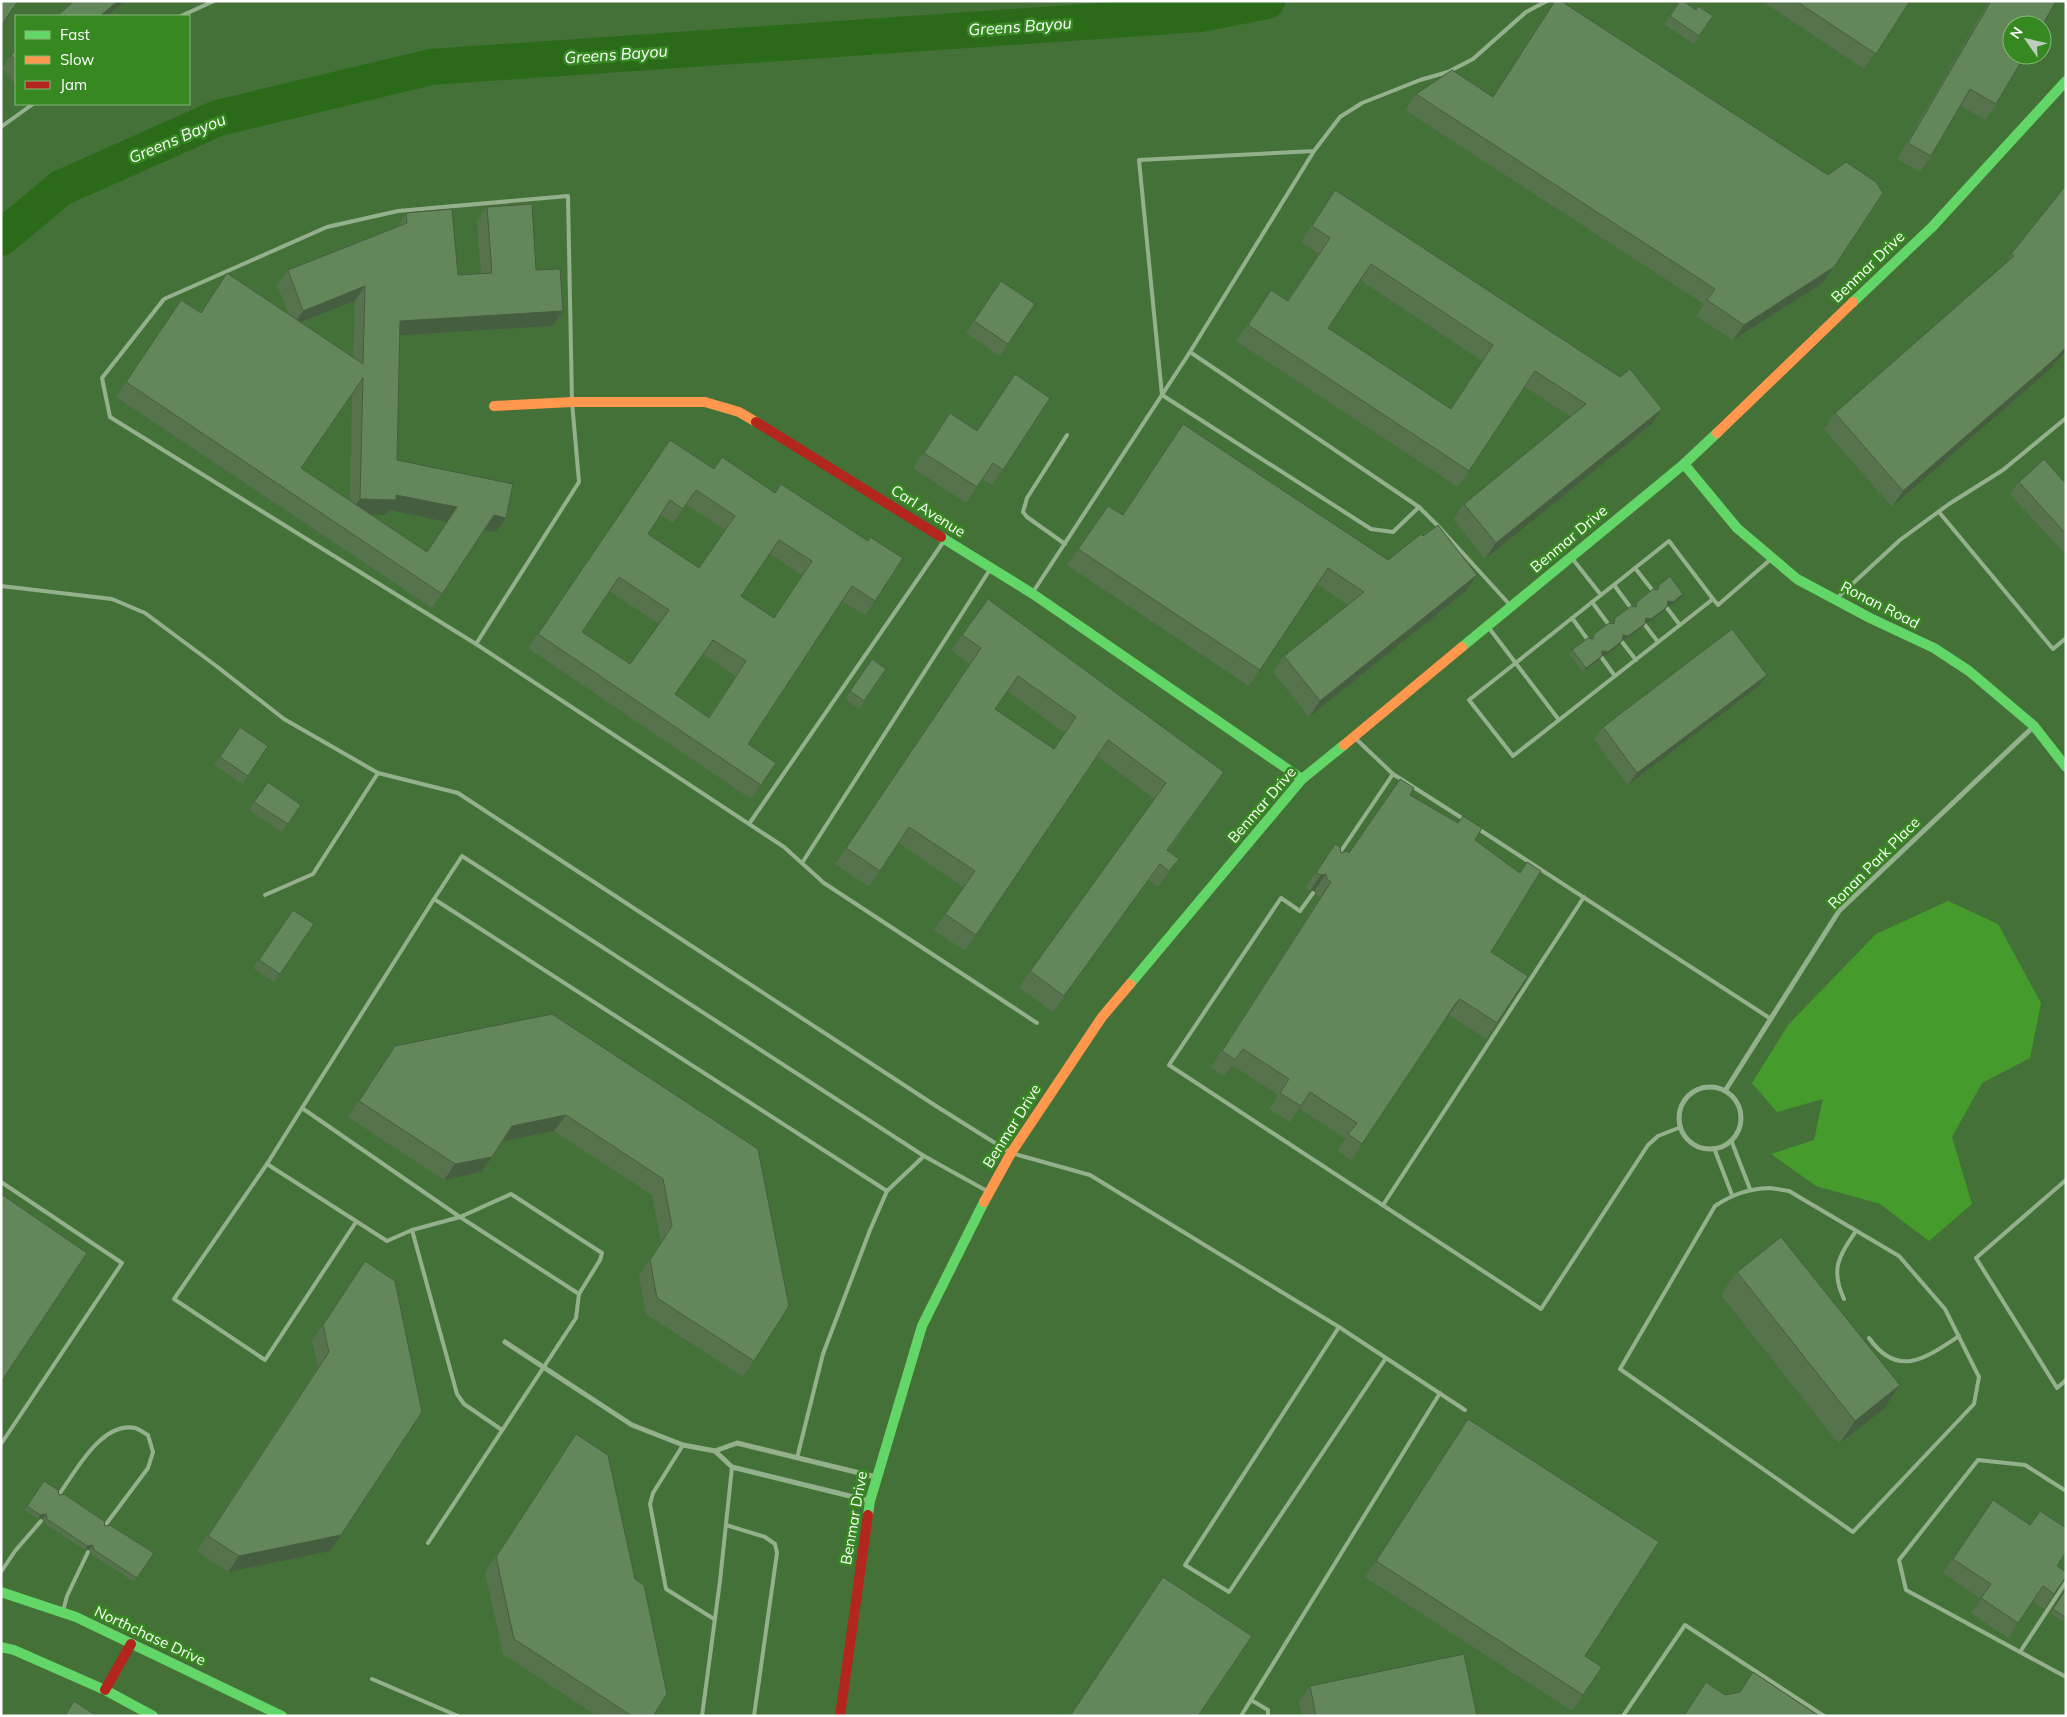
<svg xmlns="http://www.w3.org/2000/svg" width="2067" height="1717" viewBox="0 0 2067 1717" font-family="Mulish,sans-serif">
	<rect width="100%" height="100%" fill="#447138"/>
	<path fill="#459b2c" d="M1948,901L1998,924L2041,1003L2030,1058L1982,1083L1952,1137L1972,1204L1929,1241L1880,1204L1816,1186L1771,1154L1814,1140L1823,1099L1777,1112L1752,1083L1788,1025L1876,934Z"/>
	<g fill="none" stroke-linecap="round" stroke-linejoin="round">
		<path stroke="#2a6a19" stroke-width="36" d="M1,238L61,188L218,118L431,67L1200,14L1267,1"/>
		<g stroke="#94b08c" stroke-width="4">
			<path d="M181,16L214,1"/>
			<path d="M1,127L33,104"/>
			<path d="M1190,352L1419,507L1393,532L1371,529L1162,395L1139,160L1314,151L1340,117L1362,103L1420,80L1448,72L1473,59L1526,12L1547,1"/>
			<path d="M1419,507L1439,527L1510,605"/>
			<path d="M1939,512L2053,649L2066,638"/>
			<path d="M1065,544L1027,517L1023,512L1027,498L1067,435"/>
			<path d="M1571,557L1601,595"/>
			<path d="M1635,568L1653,591"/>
			<path d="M1614,585L1631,608"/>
			<path d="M1,586L112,599L145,613L215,665L284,719L378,773L458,793L936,1106L1011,1153L1090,1175L1339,1327L1465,1410"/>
			<path d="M1033,592L1190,352L1314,151"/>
			<path d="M1837,598L1900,540L1949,504L2003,470L2066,418"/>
			<path d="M1592,602L1609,625"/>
			<path d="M1667,608L1680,625"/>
			<path d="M1572,618L1588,640"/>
			<path d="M1645,625L1658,642"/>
			<path d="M1489,628L1559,720L1713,599L1718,605L1771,559"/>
			<path d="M1622,642L1636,660"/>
			<path d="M476,644L579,482L572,402L568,196L398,211L327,227L164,299L102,378L110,417L476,644L784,847L824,883L1037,1023"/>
			<path d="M1602,658L1615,676"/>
			<path d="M1559,720L1513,756L1469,700L1669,541L1713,599"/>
			<path d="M1355,738L1393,774L1465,820"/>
			<path d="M749,824L944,541"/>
			<path d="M1477,828L1771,1019"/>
			<path d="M1339,854L1393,774"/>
			<path d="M802,863L991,568"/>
			<path d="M1313,893L1300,911L1281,898L1169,1065L1541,1309L1648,1145L1658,1136L1681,1127"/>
			<path d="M265,895L313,874L378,773"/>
			<path d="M434,899L302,1108L460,1217"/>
			<path d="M1731,1140L1750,1189"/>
			<path d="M1714,1148L1732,1195"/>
			<path d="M267,1164L302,1108"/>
			<path d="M2066,1180L1976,1258L2057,1388L2066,1380"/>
			<path d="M1,1182L122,1263L1,1444"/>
			<path d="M1770,1188L1789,1191L1899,1256L1945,1309L1979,1377L1974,1404L1853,1532L1620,1369L1715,1206C1733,1194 1748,1189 1770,1188Z"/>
			<path d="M887,1191L924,1156"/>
			<path d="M1383,1205L1584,897"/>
			<path d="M356,1222L265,1360L174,1299L267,1164L387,1241L412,1230L460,1217"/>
			<path d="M412,1230L457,1394L464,1404L502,1430"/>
			<path d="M1844,1299C1830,1269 1839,1256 1856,1231"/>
			<path d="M1339,1327L1185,1565L1229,1592L1386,1358"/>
			<path d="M1869,1338C1898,1379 1926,1358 1959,1336"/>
			<path d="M683,1445L653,1493L650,1504L666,1589L714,1619"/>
			<path d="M797,1458L823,1354L870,1230L887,1191L434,899L462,856L924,1156L987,1191"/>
			<path d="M2066,1491L2025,1465L1978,1460L1899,1560L1906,1590L2066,1677"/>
			<path d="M58,1496C74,1474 101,1421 135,1428C139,1429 144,1433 148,1435L153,1452L148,1468L104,1527"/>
			<path d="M726,1525L765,1537L775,1544L777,1553L754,1716"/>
			<path d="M428,1543L576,1318L579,1294L600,1260L602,1253L511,1194L460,1217L579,1294"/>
			<path d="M1,1572L15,1551L41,1521"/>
			<path d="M63,1611L67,1596L88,1552"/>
			<path d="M2020,1652L2066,1582"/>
			<path d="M372,1679L458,1716"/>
			<path d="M1251,1700L1268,1710V1716"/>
			<path d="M702,1716L720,1581L732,1467"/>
			<path d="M1241,1716L1440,1393"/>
			<path d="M1623,1716L1685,1625L1824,1716"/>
		</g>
		<g stroke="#94b08c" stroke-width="5">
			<circle cx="1710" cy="1118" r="31"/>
			<path d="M1725,1091L1839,911L2034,726"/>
			<path d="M505,1342L632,1425L683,1445L715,1451"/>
			<path d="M870,1501L732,1467L715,1451L737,1443L876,1477"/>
		</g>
		<g stroke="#63d668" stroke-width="10">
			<path d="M1853,302L1933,226L2066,81"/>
			<path d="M1684,464L1737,528L1797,579L1870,618L1934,648L1969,671L2034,726L2066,767"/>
			<path d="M941,537L1033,594L1302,779"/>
			<path d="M1462,647L1684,464L1717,433"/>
			<path d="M1130,984L1302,779L1344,745"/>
			<path d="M868,1515L870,1501L922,1326L984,1202"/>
			<path d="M1,1592L76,1617L282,1716"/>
			<path d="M1,1647L14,1650L105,1690L153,1716"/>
		</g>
		<g stroke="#ff974d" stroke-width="10">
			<path d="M494,406L572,402H705L739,412L756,422"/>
			<path d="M1717,433L1853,302"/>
			<path d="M1344,745L1462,647"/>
			<path d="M984,1202L1011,1153L1102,1017L1130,984"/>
		</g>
		<g stroke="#b3261e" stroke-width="10">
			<path d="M756,422L941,537"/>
			<path d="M105,1690L131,1644"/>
			<path d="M840,1716L868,1515"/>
		</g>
	</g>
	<g fill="#56734e" fill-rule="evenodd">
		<path d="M1555,1L1834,267L1823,283L1733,340L1696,316L1704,304L1405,110L1416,94L1493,96Z"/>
		<path d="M1679,1L1699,36L1694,44L1664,24Z"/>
		<path d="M1762,1H1910L1864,69Z"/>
		<path d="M1989,1H2056L1996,104L1985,120L1960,105L1931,156L1920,172L1897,159Z"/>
		<path d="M16,50V85L2,68L11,55Z"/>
		<path d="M2066,185L2047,372L1892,507L1824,429L1835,413L2004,266L2011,254Z"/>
		<path d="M1335,190L1651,425L1485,559L1453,519L1464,504L1571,417L1525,387L1458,487L1236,341L1271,290L1287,301L1319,254L1301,242ZM1360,280L1482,361L1450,409L1328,328Z"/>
		<path d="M487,207L536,270L563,311L552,326L400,335L397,460L506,518L496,532L484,530L432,608L116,397L171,314L200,312L289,315L277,285L288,270L397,227L406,213L458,275L481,274L477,221ZM355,301L353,358L300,322ZM352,393L350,501L301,468ZM389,510L447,522L427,552L370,514L386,515Z"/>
		<path d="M1001,281L1035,304L1000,356L966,333Z"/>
		<path d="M1015,374L1003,470L992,485L982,479L966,503L913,468L950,413L977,431Z"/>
		<path d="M1183,424L1388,560L1477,575L1466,591L1309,717L1273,672L1284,656L1348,605L1317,584L1249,686L1067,565L1108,506L1122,515Z"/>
		<path d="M670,440L714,469L722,457L875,601L865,615L842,601L748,744L776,763L751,799L528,648ZM686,504L725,530L699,568L648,534L661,515L673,523ZM770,554L802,575L774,618L741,596ZM609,591L659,624L630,664L582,632ZM703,654L736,676L708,717L675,694Z"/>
		<path d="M2019,482L2066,484V555L2010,494Z"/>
		<path d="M1659,585L1681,598L1670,606L1667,605L1664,611L1648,623L1645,622L1642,628L1625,640L1622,639L1619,645L1605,656L1602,655L1599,660L1583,672L1569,654L1572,650L1591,639L1594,634L1612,623L1615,618L1634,606L1637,602L1656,590Z"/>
		<path d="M962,635L1224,772L1168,851L1179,859L1168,874L1158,887L1148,880L1053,1012L1019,987L1155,799L1097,756L965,951L934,930L963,887L899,843L869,887L835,864L970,664L951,650ZM1007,691L1065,733L1054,749L995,709Z"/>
		<path d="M872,659L886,669L859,709L845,699Z"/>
		<path d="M1758,687L1628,785L1594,739L1603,727Z"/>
		<path d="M240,727L248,776L243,784L214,765Z"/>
		<path d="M268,782L301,805L282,832L249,810Z"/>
		<path d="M1410,795L1475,840L1491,952L1497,1023L1486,1039L1449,1015L1447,1017L1351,1160L1337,1150L1346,1139L1299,1108L1290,1122L1269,1109L1278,1095L1232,1065L1224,1076L1211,1067L1320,897L1316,895L1315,890L1310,891L1305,888L1335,844L1341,853H1349Z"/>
		<path d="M293,910L314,924L274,982L253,968Z"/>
		<path d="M395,1046L758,1149L754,1361L743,1377L646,1314L639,1276L661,1242L652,1195L554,1131L502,1142L481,1172L444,1180L348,1117Z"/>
		<path d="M365,1261L330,1551L228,1572L197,1551L318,1367L312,1341Z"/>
		<path d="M1737,1272L1900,1385L1884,1409L1839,1444L1721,1295Z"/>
		<path d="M1468,1419L1585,1656L1583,1695L1572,1711L1365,1577Z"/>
		<path d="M576,1434L653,1716H597L503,1654L485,1572Z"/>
		<path d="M44,1481L59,1495L105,1526L154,1553L134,1582L91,1554L90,1549L85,1550L44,1523L43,1518L38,1519L24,1510Z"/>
		<path d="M1993,1500L2057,1566L2054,1594L2044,1609L2033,1601L2008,1638L1971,1613L1981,1599L1943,1573Z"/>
		<path d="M1163,1577L1198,1716H1070L1152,1592Z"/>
		<path d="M2066,1589V1616L2062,1621L2050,1613Z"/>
		<path d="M1310,1686L1477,1716H1302L1299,1702Z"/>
	</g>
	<g fill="#465e40">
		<path d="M118,1H125L107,16H100Z"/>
		<path d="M1834,267L1823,283L1733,340L1744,325Z"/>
		<path d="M365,286L355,301L293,325L303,311Z"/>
		<path d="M563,311L552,326L390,336L400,321Z"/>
		<path d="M2066,347V351L2047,372L1892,507L1903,491Z"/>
		<path d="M1662,409L1651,425L1485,559L1496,543Z"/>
		<path d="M396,495L457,507L447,522L389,510L386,515L349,514L360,499Z"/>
		<path d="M494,515L506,518L496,532L484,530Z"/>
		<path d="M1477,575L1466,591L1309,717L1320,701Z"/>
		<path d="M1683,594L1681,598L1670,606L1665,605L1668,601Z"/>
		<path d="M1667,607L1664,611L1648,623L1643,622L1646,618Z"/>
		<path d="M1645,624L1642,628L1625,640L1620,639L1623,635Z"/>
		<path d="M1622,641L1619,645L1605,656L1599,655L1602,651Z"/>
		<path d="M1602,656L1599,660L1583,672L1586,668Z"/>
		<path d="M1767,675L1758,687L1628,785L1637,773Z"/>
		<path d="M1326,874L1315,890L1310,891L1321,875Z"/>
		<path d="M1460,999L1449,1015L1445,1019L1456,1003Z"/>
		<path d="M566,1115L554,1131L501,1142L512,1126Z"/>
		<path d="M492,1157L481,1172L444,1180L455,1164Z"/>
		<path d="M1900,1385L1884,1409L1839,1444L1855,1421Z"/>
		<path d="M46,1514L43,1518L38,1519L40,1515Z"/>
		<path d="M341,1535L330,1551L228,1572L239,1556Z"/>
		<path d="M93,1545L90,1549L85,1550L87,1546Z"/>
	</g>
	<g fill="#64865b" stroke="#465e40" fill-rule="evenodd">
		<path d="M1,1H18L1,26Z"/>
		<path d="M74,1H118L100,16H57Z"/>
		<path d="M1555,1H1561L1828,175L1846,162L1876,182L1883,193L1834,267L1744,325L1707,300L1715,289L1416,94L1452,70L1493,97Z"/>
		<path d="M1680,1H1683L1696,10L1698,6L1713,16L1699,36L1670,16Z"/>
		<path d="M1796,1H1910L1876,54Z"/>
		<path d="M1991,1H2056L2042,26V25H2012V55H2025L1996,104L1970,89L1931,156L1908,143Z"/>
		<path d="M16,50V61L11,55Z"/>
		<path d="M2066,185V347L2058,356L1903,491L1835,413L2014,256L2011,254Z"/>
		<path d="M1335,190L1620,377L1630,369L1662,409L1496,543L1464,504L1586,404L1535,371L1469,471L1248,325L1271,290L1288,301L1330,238L1312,226ZM1371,264L1493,345L1451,409L1328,328Z"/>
		<path d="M532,204L536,270L560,269L563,311L400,321L397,460L513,484L506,518L494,515L442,594L126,382L181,300L201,313L227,273L363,364L365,286L303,311L288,270L407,223L406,213L452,209L458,275L492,273L487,207ZM363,378L360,499L396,500V495L457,507L427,552L301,468Z"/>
		<path d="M1001,281L1035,304L1008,344L974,321Z"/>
		<path d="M1015,374L1050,398L1003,470L993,463L977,487L924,453L950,413L977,431Z"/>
		<path d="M1183,424L1388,560L1421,534L1423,536L1438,525L1477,575L1320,701L1284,656L1364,592L1328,568L1260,670L1078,549L1108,506L1123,515Z"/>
		<path d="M670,440L714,469L722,457L775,493L781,484L868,541L870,537L903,558L875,601L852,586L748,744L776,763L761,785L538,634ZM696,490L735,516L699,568L648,534L670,500L683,509ZM779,540L812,561L774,618L741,596ZM619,577L669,610L630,664L582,632ZM713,640L746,661L709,718L675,694Z"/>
		<path d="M2044,459L2066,484V534L2019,482Z"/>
		<path d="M1670,576L1683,594L1673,602L1668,601L1667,607L1651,619L1646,618L1645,624L1628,636L1623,635L1622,641L1608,652L1602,651V656L1586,668L1572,650L1588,638L1593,639L1594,634L1609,623L1614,624L1615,618L1631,606L1636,607L1637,602L1653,589L1658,590L1659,585Z"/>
		<path d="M988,599L1224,772L1167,850L1179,859L1169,871L1160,864L1064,996L1030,971L1166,783L1108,740L976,935L945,914L975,871L909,827L880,871L846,848L981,648L962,635ZM1018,676L1076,717L1054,749L995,709Z"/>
		<path d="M1732,629L1767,675L1637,773L1603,727Z"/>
		<path d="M872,659L886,669L864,701L850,691Z"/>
		<path d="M240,727L268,746L248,776L220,757Z"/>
		<path d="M1400,779L1414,788L1410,795L1458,823L1463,816L1482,828L1475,840L1520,873L1527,862L1541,871L1491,952L1528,976L1497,1023L1460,999L1456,1003L1362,1144L1348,1134L1357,1123L1310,1092L1301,1106L1280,1093L1289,1079L1243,1049L1235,1060L1222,1051L1331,882L1327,879L1326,874L1321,875L1316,873L1335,844L1340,847L1341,853L1346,851L1349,853Z"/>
		<path d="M268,782L301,805L288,824L254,802Z"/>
		<path d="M293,910L314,924L280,974L259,960Z"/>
		<path d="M552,1014L758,1149L789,1306L754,1361L657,1298L650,1260L672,1226L663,1179L566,1115L512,1126L492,1157L455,1164L359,1101L395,1046Z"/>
		<path d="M1,1194L87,1253L1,1382Z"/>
		<path d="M1781,1237L1900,1385L1855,1421L1737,1272Z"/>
		<path d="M365,1261L395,1281L422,1412L341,1535L239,1556L208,1536L329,1352L323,1325Z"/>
		<path d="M1468,1419L1659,1542L1585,1656L1602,1667L1583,1695L1376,1561Z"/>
		<path d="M576,1434L608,1455L635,1579L644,1585L667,1694L653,1716H632L514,1639L496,1557Z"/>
		<path d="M44,1481L58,1490L59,1495L64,1494L104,1521L105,1526L110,1525L154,1553L137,1578L94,1550L93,1545L87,1546L47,1519L46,1514L40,1515L27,1506Z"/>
		<path d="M1993,1500L2030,1525L2040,1511L2066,1528V1552L2057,1566L2066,1572V1577L2054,1594L2043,1586L2018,1623L1981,1598L1991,1584L1953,1559Z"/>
		<path d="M1163,1577L1252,1636L1198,1716H1070Z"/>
		<path d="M2066,1589V1616L2065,1617L2053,1609Z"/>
		<path d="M1464,1654L1477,1716H1316L1310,1686Z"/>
		<path d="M1753,1672L1819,1716H1684L1706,1682L1725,1695L1740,1692Z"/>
		<path d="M74,1701L97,1716H65Z"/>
	</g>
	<g text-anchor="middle" stroke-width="5" stroke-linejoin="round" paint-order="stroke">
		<g font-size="15" fill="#fff" stroke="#368920">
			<text transform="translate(1868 267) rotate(-44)" y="5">Benmar Drive</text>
			<text transform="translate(928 511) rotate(32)" y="5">Carl Avenue</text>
			<text transform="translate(1569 539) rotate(-40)" y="5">Benmar Drive</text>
			<text transform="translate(1880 605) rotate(27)" y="5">Ronan Road</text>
			<text transform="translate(1262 805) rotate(-49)" y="5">Benmar Drive</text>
			<text transform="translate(1874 863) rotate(-45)" y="5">Ronan Park Place</text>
			<text transform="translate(1012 1126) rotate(-58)" y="5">Benmar Drive</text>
			<text transform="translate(854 1518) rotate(-80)" y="5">Benmar Drive</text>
			<text transform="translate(150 1636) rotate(25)" y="5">Northchase Drive</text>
		</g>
		<g font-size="16" font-style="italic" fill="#fff" stroke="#368920">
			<text transform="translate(1020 26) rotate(-4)" y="6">Greens Bayou</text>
			<text transform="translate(616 54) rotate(-4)" y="6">Greens Bayou</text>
			<text transform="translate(177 138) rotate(-23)" y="6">Greens Bayou</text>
		</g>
	</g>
	<rect width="2067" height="1717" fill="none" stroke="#ffffff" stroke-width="5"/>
	<rect x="15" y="15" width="175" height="90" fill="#368920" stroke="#86b879"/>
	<rect x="25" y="31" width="25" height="8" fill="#63d668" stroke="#86b879"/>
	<text x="60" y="40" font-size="15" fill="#ffffff">Fast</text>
	<rect x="25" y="56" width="25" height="8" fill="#ff974d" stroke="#86b879"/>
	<text x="60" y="65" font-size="15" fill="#ffffff">Slow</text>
	<rect x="25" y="81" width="25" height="8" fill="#b3261e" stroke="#86b879"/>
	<text x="60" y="90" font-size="15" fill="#ffffff">Jam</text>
	<g transform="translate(2027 40) rotate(304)"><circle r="24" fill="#368920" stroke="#86b879"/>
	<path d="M0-4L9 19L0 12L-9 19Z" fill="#becdb9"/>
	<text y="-8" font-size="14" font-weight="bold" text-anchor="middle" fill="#ffffff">N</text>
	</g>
</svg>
